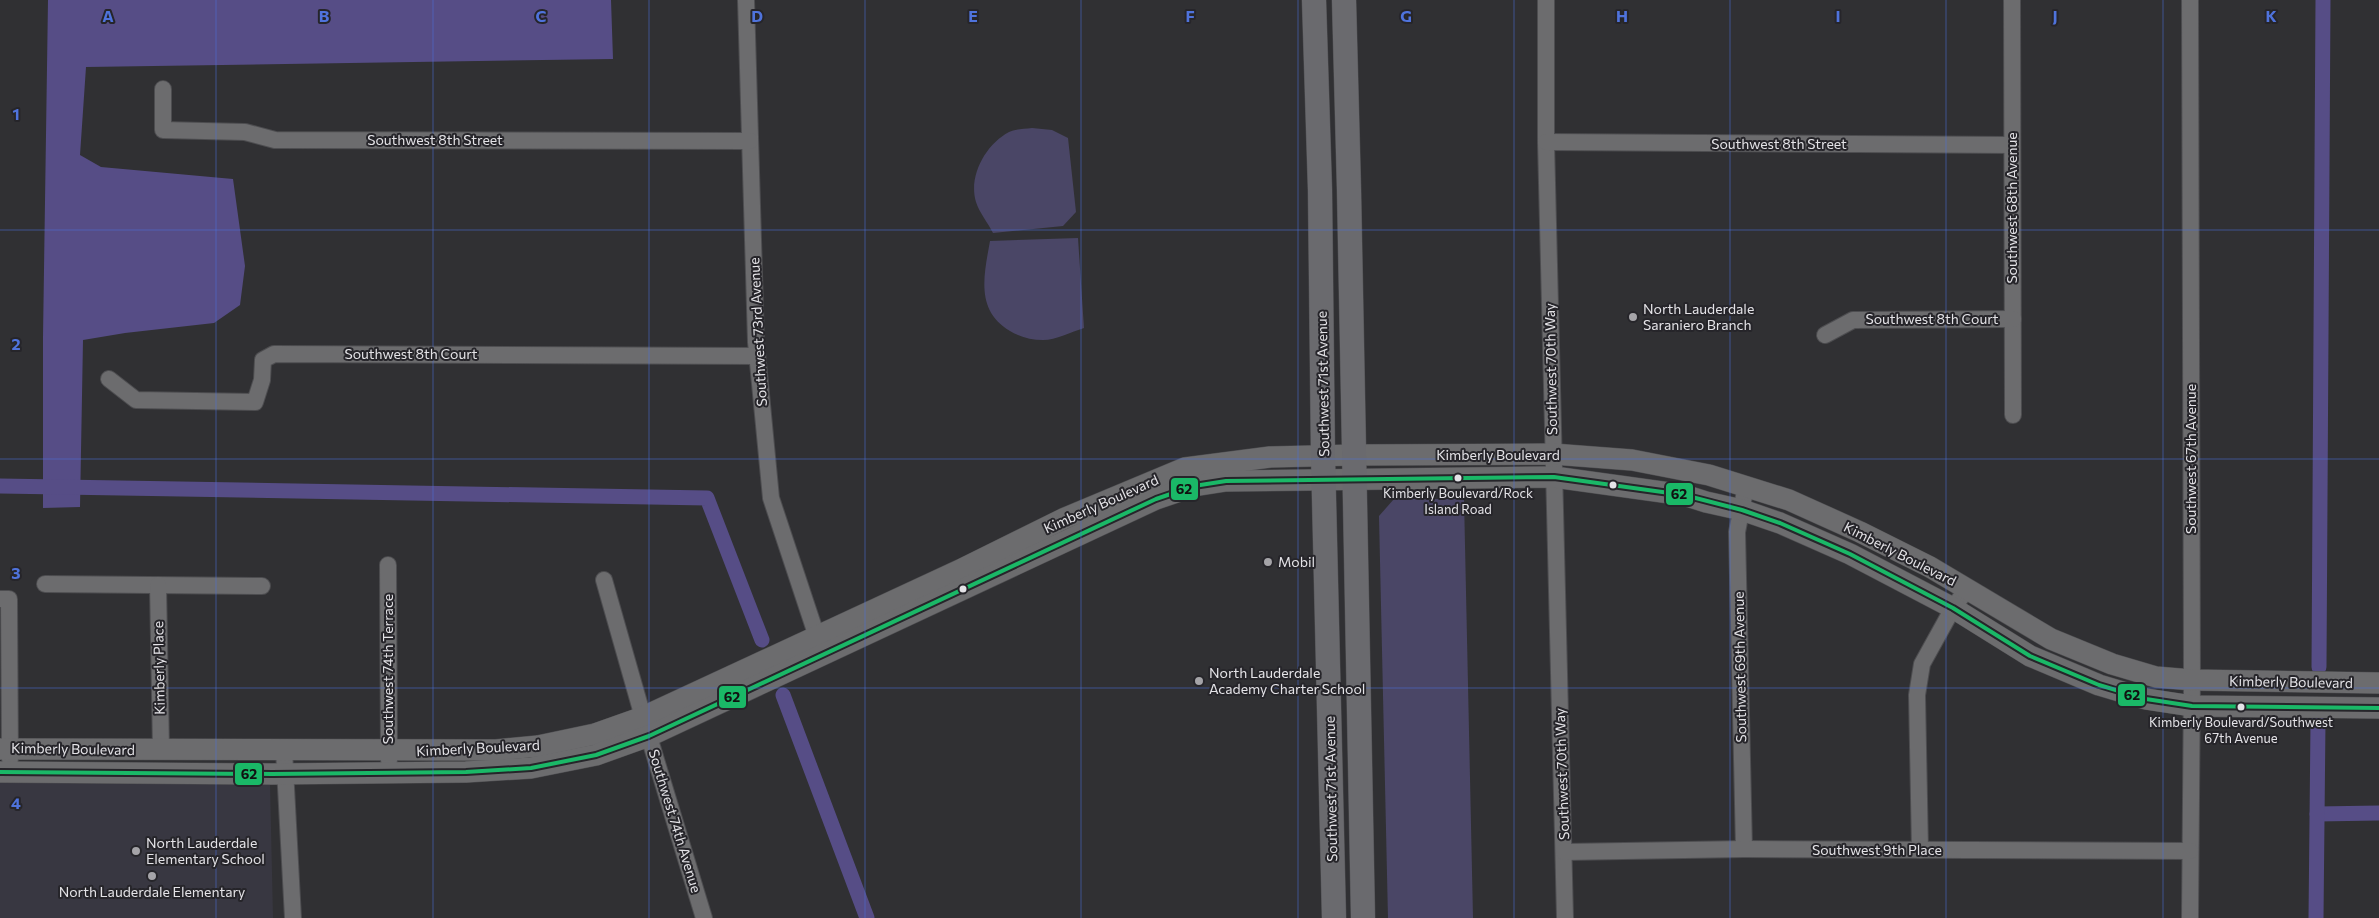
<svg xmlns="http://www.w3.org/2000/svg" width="2379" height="918" viewBox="0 0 2379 918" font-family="Commissioner,sans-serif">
	<rect width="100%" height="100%" fill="#303033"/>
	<path fill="#383741" d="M0,783H270L273,918H0Z"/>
	<g fill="#4a4666">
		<path d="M1032,128L1052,130L1068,138L1076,212L1063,226L993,233C988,223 979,212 976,202C968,176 986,144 1009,132C1015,129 1024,129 1032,128Z"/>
		<path d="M1078,238L1084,328C1071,332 1056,340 1043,340C1032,340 1020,337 1010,331C975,310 984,275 990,241Z"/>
		<path d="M1394,499H1464L1473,918H1388L1379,516Z"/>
	</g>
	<path fill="#564d86" d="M48,0H611L613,59L86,67L80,155L101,167L233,179L245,266L240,305L214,323L125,333L83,340L80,507L43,508V337Z"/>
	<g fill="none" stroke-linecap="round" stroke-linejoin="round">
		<g stroke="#564d86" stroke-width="15">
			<path d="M0,486L707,498L762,640"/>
			<path d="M2319,667L2323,0"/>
			<path d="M783,695L867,918"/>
			<path d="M2317,814L2379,813"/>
			<path d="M2316,918L2318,722"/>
		</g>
		<defs>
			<g id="minor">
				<path d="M746,0L756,342L771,498L820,646"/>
				<path d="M1546,0V142L1565,918"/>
				<path d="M2012,0L2013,415"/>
				<path d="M2190,0L2192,680L2190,918"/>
				<path d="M163,89V130L245,132L275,140L750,141"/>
				<path d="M1546,142L2012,145"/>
				<path d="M1825,335L1853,320L2013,319"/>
				<path d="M109,379L136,400L255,402L262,380L263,360L274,354L757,356"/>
				<path d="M388,565L389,760"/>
				<path d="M604,580L643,717L704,918"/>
				<path d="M45,584L262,586"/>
				<path d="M158,585L161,750"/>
				<path d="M0,599H9L10,759"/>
				<path d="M284,750L293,918"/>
				<path d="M1744,849L1737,532L1746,486"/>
				<path d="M1920,850L1917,695L1922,664L1953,608L1967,589"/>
				<path d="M1564,852L1744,849L2190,851"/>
			</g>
			<g id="tertiary">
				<path d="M0,749L496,750L538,746L595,734L643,717L962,569L1063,519L1185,468L1270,457L1354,455L1553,454L1632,460L1709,475L1789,500L1860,532L1930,567L2051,639L2112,664L2156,677L2192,680L2379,683"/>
				<path d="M0,772L272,774L466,772L531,768L596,755L649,736L1156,499L1194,486L1226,481L1554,477L1684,495L1706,502L1742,510L1780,523L1850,554L1953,608L2030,656L2099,685L2146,699L2192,706L2379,708"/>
			</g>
			<g id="secondary">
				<path d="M1314,0L1320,190L1323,456L1334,918"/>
				<path d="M1344,0L1349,190L1363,918"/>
			</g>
		</defs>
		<use href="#minor" stroke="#4d4d50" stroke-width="18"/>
		<use href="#tertiary" stroke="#4d4d50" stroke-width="22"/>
		<use href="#secondary" stroke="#4d4d50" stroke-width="25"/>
		<use href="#minor" stroke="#6c6c6e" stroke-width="16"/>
		<use href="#tertiary" stroke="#6c6c6e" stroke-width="21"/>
		<use href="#secondary" stroke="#6a6a6e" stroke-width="24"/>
		<defs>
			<path id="bus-1" d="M0,772L272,774L466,772L531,768L596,755L649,736L1156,499L1194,486L1226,481L1554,477L1684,495L1742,510L1780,523L1850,554L1953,608L2030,656L2099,685L2146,699L2192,706L2379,708"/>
		</defs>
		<use href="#bus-1" stroke="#26252a" stroke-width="8"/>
		<use href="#bus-1" stroke="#1ab867" stroke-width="4"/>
	</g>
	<path fill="none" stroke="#4f73dc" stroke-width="1" stroke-opacity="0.55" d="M216,0V918M433,0V918M649,0V918M865,0V918M1081,0V918M1298,0V918M1514,0V918M1730,0V918M1946,0V918M2163,0V918M0,230H2379M0,459H2379M0,688H2379"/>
	<g fill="#a5a4a8" stroke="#26252a" stroke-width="2">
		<circle cx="1633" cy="317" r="5"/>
		<circle cx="1268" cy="562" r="5"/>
		<circle cx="1199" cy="681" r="5"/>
		<circle cx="136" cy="851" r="5"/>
		<circle cx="152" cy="876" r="5"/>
	</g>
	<g fill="#e4e3e7" stroke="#26252a" stroke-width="2">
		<circle cx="1458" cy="478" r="4.5"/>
		<circle cx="1613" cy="485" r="4.5"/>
		<circle cx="963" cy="589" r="4.5"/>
		<circle cx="2241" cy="707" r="4.5"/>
	</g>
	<g text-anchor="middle" stroke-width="4" stroke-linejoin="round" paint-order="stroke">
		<g font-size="13" fill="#e4e3e7" stroke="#26252a">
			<text x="1458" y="498">Kimberly Boulevard/Rock<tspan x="1458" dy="16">Island Road</tspan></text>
			<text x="2241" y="727">Kimberly Boulevard/Southwest<tspan x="2241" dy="16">67th Avenue</tspan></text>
		</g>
		<g font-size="14" fill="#e4e3e7" stroke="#26252a">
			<text x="435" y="145">Southwest 8th Street</text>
			<text x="1779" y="149">Southwest 8th Street</text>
			<text transform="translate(2012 208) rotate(-90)" y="5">Southwest 68th Avenue</text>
			<text x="1932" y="324">Southwest 8th Court</text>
			<text transform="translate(758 332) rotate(-93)" y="5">Southwest 73rd Avenue</text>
			<text x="411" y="359">Southwest 8th Court</text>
			<text transform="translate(1551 369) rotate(-91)" y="5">Southwest 70th Way</text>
			<text transform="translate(1323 384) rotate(-91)" y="5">Southwest 71st Avenue</text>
			<text x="1498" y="460">Kimberly Boulevard</text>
			<text transform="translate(2191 459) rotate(-90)" y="5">Southwest 67th Avenue</text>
			<text transform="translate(1101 504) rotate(-24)" y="5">Kimberly Boulevard</text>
			<text transform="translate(1900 554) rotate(27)" y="5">Kimberly Boulevard</text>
			<text transform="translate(1740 667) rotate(-91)" y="5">Southwest 69th Avenue</text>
			<text transform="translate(159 668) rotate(-91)" y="5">Kimberly Place</text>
			<text transform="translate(388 669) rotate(-90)" y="5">Southwest 74th Terrace</text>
			<text transform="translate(2291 682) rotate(1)" y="5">Kimberly Boulevard</text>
			<text transform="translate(478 748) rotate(-3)" y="5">Kimberly Boulevard</text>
			<text transform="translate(73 749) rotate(1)" y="5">Kimberly Boulevard</text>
			<text transform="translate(1562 774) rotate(-92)" y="5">Southwest 70th Way</text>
			<text transform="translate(1331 789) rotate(-91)" y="5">Southwest 71st Avenue</text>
			<text transform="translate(675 821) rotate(73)" y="5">Southwest 74th Avenue</text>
			<text x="1877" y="855">Southwest 9th Place</text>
		</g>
		<g font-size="14" fill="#e4e3e7" stroke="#26252a" text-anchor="start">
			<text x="1643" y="314">North Lauderdale<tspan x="1643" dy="16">Saraniero Branch</tspan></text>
			<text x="1278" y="567">Mobil</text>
			<text x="1209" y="678">North Lauderdale<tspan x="1209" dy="16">Academy Charter School</tspan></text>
			<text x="146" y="848">North Lauderdale<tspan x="146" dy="16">Elementary School</tspan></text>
			<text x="152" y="897" text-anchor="middle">North Lauderdale Elementary</text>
		</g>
	</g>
	<g font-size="16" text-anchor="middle" font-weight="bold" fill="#4f73dc" stroke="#26252a" stroke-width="4" stroke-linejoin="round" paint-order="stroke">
		<text x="108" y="22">A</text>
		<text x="324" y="22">B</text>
		<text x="541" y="22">C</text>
		<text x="757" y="22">D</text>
		<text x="973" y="22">E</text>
		<text x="1190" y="22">F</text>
		<text x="1406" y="22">G</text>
		<text x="1622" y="22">H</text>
		<text x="1838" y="22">I</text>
		<text x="2055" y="22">J</text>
		<text x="2271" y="22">K</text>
		<text x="16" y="120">1</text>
		<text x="16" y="350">2</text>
		<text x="16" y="579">3</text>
		<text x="16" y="809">4</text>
	</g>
	<g stroke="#26252a" stroke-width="2">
		<rect x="1170" y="477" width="29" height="24" rx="5" fill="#1ab867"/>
		<rect x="1665" y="482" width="29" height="24" rx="5" fill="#1ab867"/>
		<rect x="2117" y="683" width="29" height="24" rx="5" fill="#1ab867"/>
		<rect x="718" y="685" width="29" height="24" rx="5" fill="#1ab867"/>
		<rect x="234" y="762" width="29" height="24" rx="5" fill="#1ab867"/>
	</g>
	<g font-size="14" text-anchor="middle" font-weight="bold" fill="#111">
		<text x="1184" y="494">62</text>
		<text x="1679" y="499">62</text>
		<text x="2132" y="700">62</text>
		<text x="732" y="702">62</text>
		<text x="249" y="779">62</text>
	</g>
</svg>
